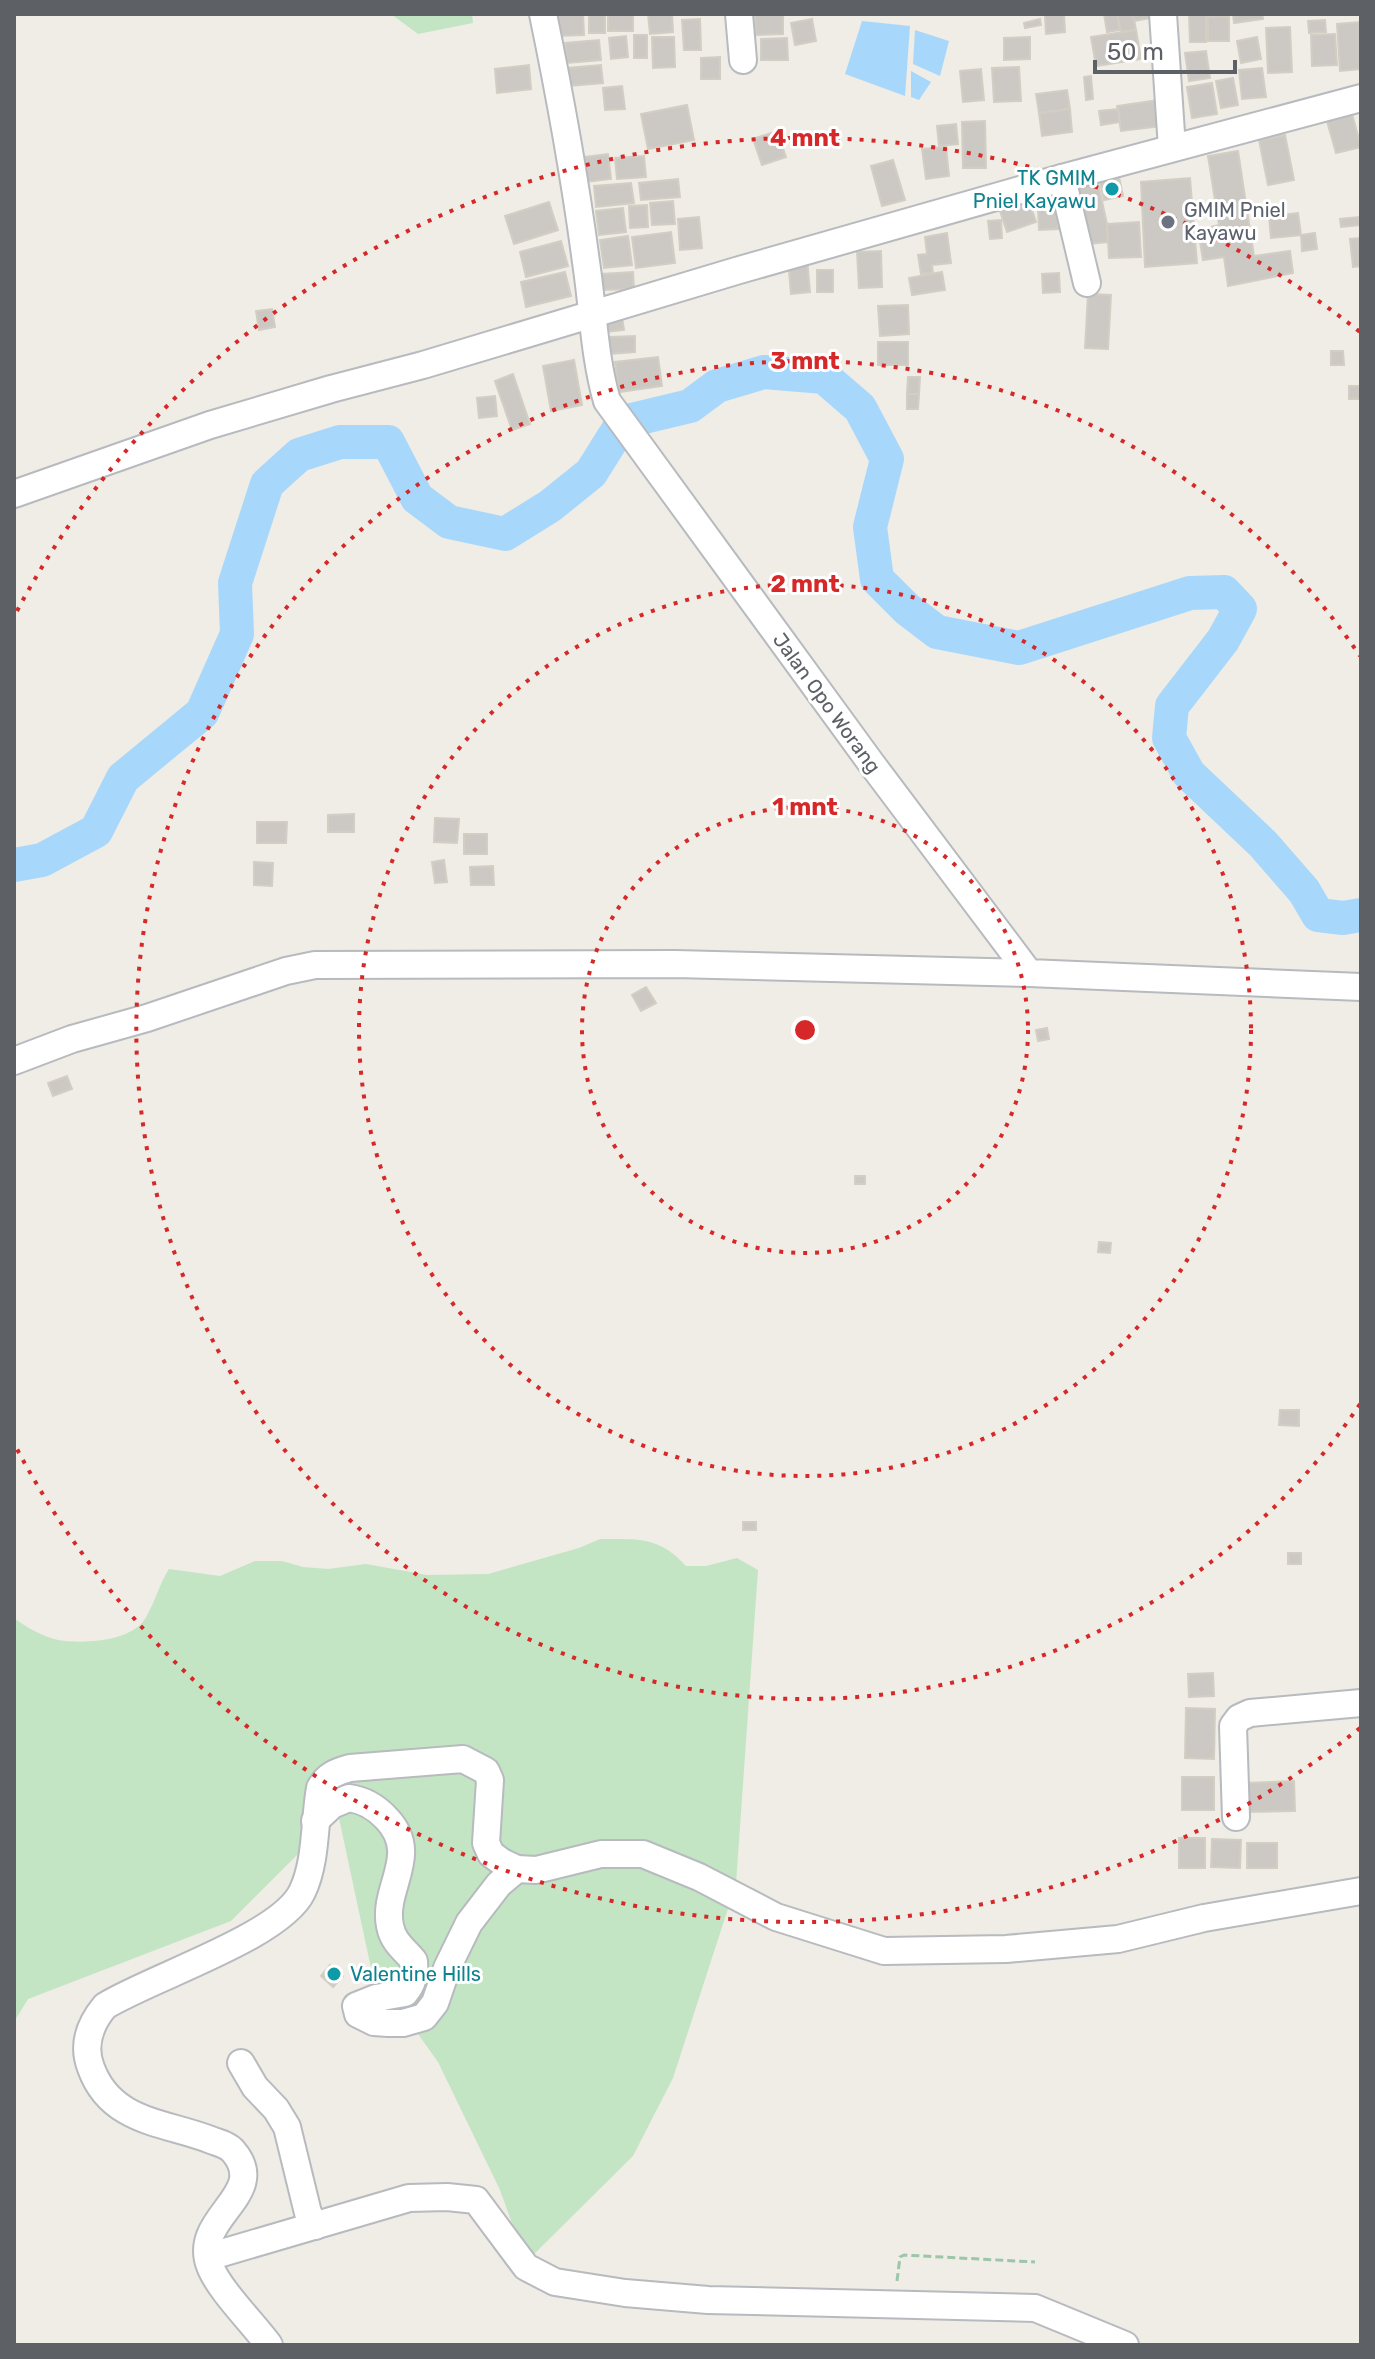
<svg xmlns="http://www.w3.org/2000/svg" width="1375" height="2359" viewBox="0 0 1375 2359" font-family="Rubik,sans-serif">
	<rect width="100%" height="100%" fill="#efede5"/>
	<g fill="#c3e5c3">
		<path d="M391,14H472L473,23L418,34Z"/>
		<path d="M600,1539C638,1539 659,1536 686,1566H706L737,1558L758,1570L736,1884L673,2078L633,2156L526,2262L500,2190L438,2062L371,1968L327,1762L309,1843L231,1921L28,1999L14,2022V1618C26,1627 43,1637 58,1640C83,1644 130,1642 145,1619C155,1603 159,1584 169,1569L220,1576L255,1561H282L303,1567L328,1569L366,1564L427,1575L488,1574L579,1548Z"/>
	</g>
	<g fill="#a8d7fc">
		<path d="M862,21L910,26L905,96L845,74Z"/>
		<path d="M915,30L949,41L940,76L913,64Z"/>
		<path d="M911,71L931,82L919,100L911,97Z"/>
	</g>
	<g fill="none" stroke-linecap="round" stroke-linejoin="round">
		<path stroke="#a8d7fc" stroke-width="34" d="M14,865L42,860L96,831L123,778L202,713L237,634L235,583L267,484L299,455L340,442H388L417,498L449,522L505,534L550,506L591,473L623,422L690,406L717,386L764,372L824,377L860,408L887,459L870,527L877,579L907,609L937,632L1019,648L1190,593L1224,592L1240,609L1223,640L1172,706L1169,738L1189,774L1263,844L1304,891L1318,915L1343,918L1361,915"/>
	</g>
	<g fill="#ccc9c4" stroke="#d3cec4" stroke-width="2">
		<path d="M555,14H583L584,35L556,36Z"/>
		<rect x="589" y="14" width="16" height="19"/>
		<rect x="608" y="14" width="25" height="17"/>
		<path d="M648,14H672L673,32L650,34Z"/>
		<path d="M755,14H783V34L756,35Z"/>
		<path d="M1045,14H1064L1065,32L1046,34Z"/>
		<path d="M1104,14H1117L1120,30L1107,32Z"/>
		<path d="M1117,14H1133L1136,30L1121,32Z"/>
		<path d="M1133,14H1149L1150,18L1134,21Z"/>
		<path d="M1189,14H1206V42H1190Z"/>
		<path d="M1233,14H1262L1263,19L1234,23Z"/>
		<path d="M1229,16V41H1208V17Z"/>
		<path d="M700,19L701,50H684L682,20Z"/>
		<path d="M812,19L816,41L795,45L791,23Z"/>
		<path d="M1040,19L1041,25L1025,28L1024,23Z"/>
		<path d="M1325,20L1326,32L1309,33L1308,21Z"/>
		<path d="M1361,22V69L1340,71L1337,24Z"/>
		<path d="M1290,27L1292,72L1268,73L1266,28Z"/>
		<path d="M1136,30L1141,59L1096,66L1091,37Z"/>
		<path d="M1335,34L1337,65L1312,66L1311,35Z"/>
		<rect x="634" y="35" width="13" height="23"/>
		<path d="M626,36L628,57L611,59L609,38Z"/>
		<path d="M652,37H674L675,67L653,68Z"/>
		<path d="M1030,37V59L1004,60V38Z"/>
		<path d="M1257,37L1261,59L1241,63L1237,41Z"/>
		<path d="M787,38L788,60H761V39Z"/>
		<path d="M599,40L601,60L567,63L565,43Z"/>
		<path d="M1206,51L1210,78L1189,81L1185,53Z"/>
		<path d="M720,57V79H701V58Z"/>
		<path d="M529,65L531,89L497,93L495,69Z"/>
		<path d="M601,65L603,83L569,86L567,68Z"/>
		<path d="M1019,67L1021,101L994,102L992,68Z"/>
		<path d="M1262,68L1266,97L1242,99L1239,70Z"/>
		<path d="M981,69L984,100L963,102L960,71Z"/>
		<path d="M1091,76L1093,99L1086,100L1084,77Z"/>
		<path d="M1233,78L1238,105L1221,108L1216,81Z"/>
		<path d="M1212,83L1217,114L1192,118L1187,87Z"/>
		<path d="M622,86L625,109L605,110L603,88Z"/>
		<path d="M1067,90L1070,109L1039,113L1036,94Z"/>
		<path d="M1159,100L1163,126L1121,131L1117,106Z"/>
		<path d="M687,105L694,140L648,149L641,114Z"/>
		<path d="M1070,109L1072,132L1042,136L1039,113Z"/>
		<path d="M1118,109L1120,122L1101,125L1099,111Z"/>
		<path d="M1352,114L1361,147L1336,153L1327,121Z"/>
		<path d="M985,121L986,168H963L962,122Z"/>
		<path d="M956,124L958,144L939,146L937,126Z"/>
		<path d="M777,131L786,157L762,165L753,139Z"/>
		<path d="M1285,135L1294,180L1268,185L1259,140Z"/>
		<path d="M946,147L949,176L926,179L922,149Z"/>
		<path d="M1238,151L1254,256L1290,251L1293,273L1228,286L1224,257L1203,260L1198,230L1219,225L1208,156Z"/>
		<path d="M608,154L611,179L586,182L583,157Z"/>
		<path d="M644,156L646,177L617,179L615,158Z"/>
		<path d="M893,160L905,200L882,206L871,166Z"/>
		<path d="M1119,177L1123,196L1104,200L1100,182Z"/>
		<path d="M1190,178L1197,263L1145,267L1141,182Z"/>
		<path d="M678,179L680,197L641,200L639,183Z"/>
		<path d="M631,183L634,203L596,207L594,186Z"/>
		<path d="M1098,183L1107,224L1108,242L1088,244L1070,189Z"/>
		<path d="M1056,188L1058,229L1039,230L1037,189Z"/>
		<path d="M1026,192L1036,222L1007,232L997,202Z"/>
		<path d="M673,201L675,224L652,225L650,203Z"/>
		<path d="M549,202L558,230L514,244L505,216Z"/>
		<path d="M647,205L648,227L630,228L629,206Z"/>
		<path d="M623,208L626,232L599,235L596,211Z"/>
		<path d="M1298,213L1301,235L1271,238L1269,216Z"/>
		<path d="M699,217L702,248L680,250L678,219Z"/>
		<path d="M1359,217L1360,225L1341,227L1340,219Z"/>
		<path d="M1001,220L1002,238L990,239L988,221Z"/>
		<path d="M1139,222L1141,257L1109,258L1107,224Z"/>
		<path d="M671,232L675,263L636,268L632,237Z"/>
		<path d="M947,233L951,263L932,265L933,273L921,274L918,255L927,254L925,237Z"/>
		<path d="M1315,233L1317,249L1302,251L1301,235Z"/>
		<path d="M628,236L632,265L604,268L600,240Z"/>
		<path d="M1361,238V266L1353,267L1350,239Z"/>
		<path d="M561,241L568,266L526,277L520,252Z"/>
		<path d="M881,251L882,287L859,288L857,252Z"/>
		<path d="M807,258L810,292L791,294L788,259Z"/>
		<rect x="817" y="270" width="16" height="22"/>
		<path d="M565,272L571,296L526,307L521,282Z"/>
		<path d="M633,272L634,289L602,290L601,274Z"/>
		<path d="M942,272L945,290L912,295L909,278Z"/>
		<path d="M1059,273L1060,292L1043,293L1042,274Z"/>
		<path d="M1088,294L1111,295L1108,349L1085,348Z"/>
		<path d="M908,305L909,334L880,336L878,306Z"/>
		<path d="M272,309L275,327L259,330L256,311Z"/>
		<path d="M621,310L624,330L607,332L603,312Z"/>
		<path d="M635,336V352L610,354L609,337Z"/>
		<rect x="878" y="342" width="30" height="23"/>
		<path d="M1331,351H1343L1344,365H1331Z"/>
		<path d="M658,357L662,386L619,392L615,362Z"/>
		<path d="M574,360L582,405L551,411L543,366Z"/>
		<path d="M513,374L530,424L512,430L495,381Z"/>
		<path d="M908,377H920L919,394H907Z"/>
		<rect x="1349" y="386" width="12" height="13"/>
		<path d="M907,394H919L918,409H907Z"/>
		<path d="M495,396L497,416L479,418L477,398Z"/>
		<path d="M354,814V832H328V815Z"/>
		<path d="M435,818L459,819L457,843L434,842Z"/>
		<path d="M257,822H287L286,843H257Z"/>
		<rect x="464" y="834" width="23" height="20"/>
		<path d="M444,860L447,882L435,883L432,862Z"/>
		<path d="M254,862L273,863L272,886L254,885Z"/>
		<path d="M493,866L494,885H471L470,867Z"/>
		<path d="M646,987L656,1003L641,1011L632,995Z"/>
		<path d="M1047,1028L1049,1039L1038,1041L1036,1030Z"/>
		<path d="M67,1076L72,1089L53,1096L48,1083Z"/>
		<rect x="855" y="1176" width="10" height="8"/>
		<path d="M1099,1242L1111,1243L1110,1253L1098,1252Z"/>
		<path d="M1280,1410H1299V1426L1279,1425Z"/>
		<rect x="743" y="1522" width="13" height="8"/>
		<rect x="1288" y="1553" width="13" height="11"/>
		<path d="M1213,1673L1214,1696L1189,1697L1188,1674Z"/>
		<path d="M1186,1708L1215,1709L1214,1759L1185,1758Z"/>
		<rect x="1182" y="1777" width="32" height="33"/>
		<path d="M1294,1781L1295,1811L1246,1812L1245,1783Z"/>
		<rect x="1179" y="1838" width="26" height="30"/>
		<path d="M1212,1839L1241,1840L1240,1868L1211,1867Z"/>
		<rect x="1247" y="1843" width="30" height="25"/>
		<path d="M330,1965L343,1976L333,1987L321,1976Z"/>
	</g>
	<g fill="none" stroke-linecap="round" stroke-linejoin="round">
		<defs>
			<g id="minor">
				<path d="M543,14C560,96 575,179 586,262C593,308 594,356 607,401L871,763L1029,973L1361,987"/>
				<path d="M739,14L743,60"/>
				<path d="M1163,14L1172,148"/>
				<path d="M1062,178L1087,283"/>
				<path d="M14,494L210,425L331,389L423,365L736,271L1062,178L1361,98"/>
				<path d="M14,1061L72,1039L147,1018L286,971L315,965L675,964L1029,973"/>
				<path d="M1236,1817L1233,1726L1239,1718L1250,1713L1361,1703"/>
				<path d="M315,1821L332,1805L349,1798C364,1800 377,1808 387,1819C421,1855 382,1888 390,1926C393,1942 404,1949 414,1961C415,1974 413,1983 405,1993L376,1998L356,2006L358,2014L374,2022L388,2023H403L424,2017L435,2003L447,1968L469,1923L499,1884L517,1869"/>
				<path d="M241,2063L255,2087L276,2109L287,2127L308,2213L315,2226"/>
				<path d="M208,2257L409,2198L447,2197L476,2200L526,2267L555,2282L625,2293L708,2300L1035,2308L1125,2345"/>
				<path d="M269,2345C253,2323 219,2290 210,2266C191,2217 271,2195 233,2151C228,2145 219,2143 211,2140C165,2122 111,2123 91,2068C82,2045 90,2024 105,2006C152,1977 280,1937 302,1892C317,1861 314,1821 320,1788C327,1775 336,1772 350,1768L463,1759L486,1771L490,1780L486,1843L491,1854L502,1862L517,1869L536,1870L601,1854H643L699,1877L776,1917L884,1951L1006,1949L1118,1939L1204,1918L1361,1891"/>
			</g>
		</defs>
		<use href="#minor" stroke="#b7babe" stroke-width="30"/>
		<path stroke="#9cc6a8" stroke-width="3" stroke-dasharray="8 4" stroke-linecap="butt" d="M897,2281L900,2257L904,2255L1035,2262"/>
		<use href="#minor" stroke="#fff" stroke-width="26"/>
	</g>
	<g fill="none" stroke="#d62828" stroke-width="4" stroke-dasharray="4 8">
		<circle cx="805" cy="1030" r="223"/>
		<circle cx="805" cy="1030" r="446"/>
		<path d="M1360 1404A669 669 0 1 1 1360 656"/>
		<path d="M1360 1728A892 892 0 0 1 17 1449M17 611A892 892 0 0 1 1360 332"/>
	</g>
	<g fill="#0f9aa8" stroke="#fff" stroke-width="3">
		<circle cx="1112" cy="189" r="8"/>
		<circle cx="334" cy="1974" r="8"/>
	</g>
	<circle fill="#6b7280" stroke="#fff" stroke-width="3" cx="1168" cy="222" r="8"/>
	<g text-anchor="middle" stroke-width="6" stroke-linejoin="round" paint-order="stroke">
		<g font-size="20" fill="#0d838f" stroke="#fff" text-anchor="end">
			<text x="1096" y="185">TK GMIM<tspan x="1096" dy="23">Pniel Kayawu</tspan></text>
			<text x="350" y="1981" text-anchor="start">Valentine Hills</text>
		</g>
		<g font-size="20" fill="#5b616d" stroke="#fff" text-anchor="start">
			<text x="1184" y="217">GMIM Pniel<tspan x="1184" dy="23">Kayawu</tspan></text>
		</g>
		<g font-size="20" fill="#5d6065" stroke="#fff">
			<text transform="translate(827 703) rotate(54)" y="7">Jalan Opo Worang</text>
		</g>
	</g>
	<circle cx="805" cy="1030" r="12" fill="#d62828" stroke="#fff" stroke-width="4"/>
	<g font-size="24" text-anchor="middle" font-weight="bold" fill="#d62828" stroke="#fff" stroke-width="6" stroke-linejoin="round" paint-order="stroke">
		<text x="805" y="146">4 mnt</text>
		<text x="805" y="369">3 mnt</text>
		<text x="805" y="592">2 mnt</text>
		<text x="805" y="815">1 mnt</text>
	</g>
	<rect width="1375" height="2359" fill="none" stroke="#5d6065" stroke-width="32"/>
	<path d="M1095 60v12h140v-12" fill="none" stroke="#5d6065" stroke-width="4"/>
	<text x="1107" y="60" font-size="24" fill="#5d6065" stroke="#ffffff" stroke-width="6" paint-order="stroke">50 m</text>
</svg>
